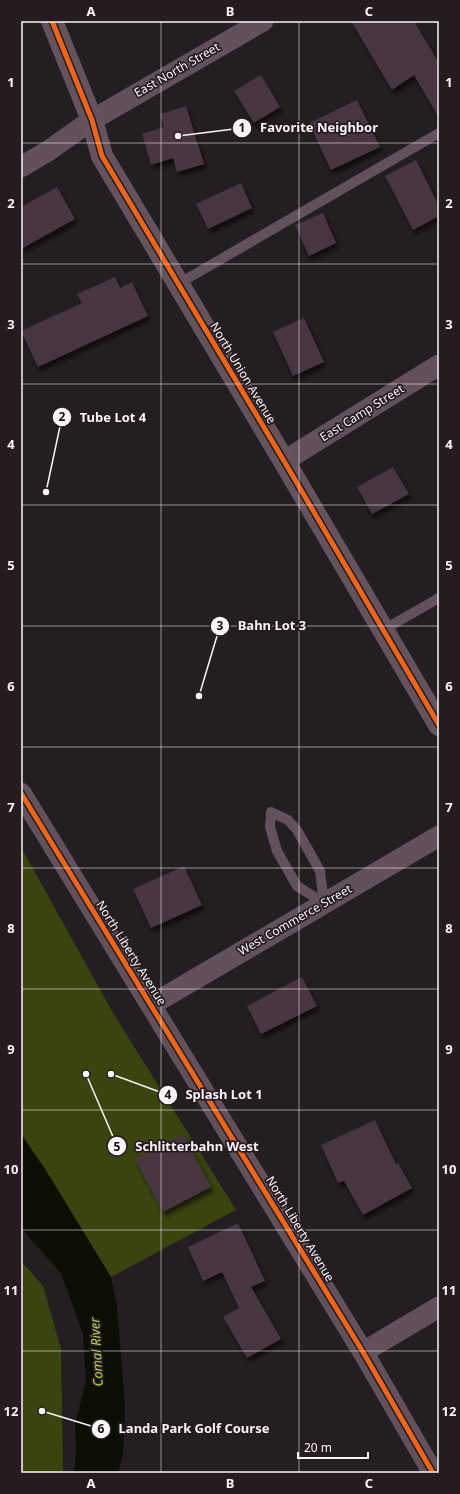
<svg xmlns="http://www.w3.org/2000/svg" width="460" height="1494" viewBox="0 0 460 1494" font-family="'Noto Sans',sans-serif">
	<defs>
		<filter id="shadow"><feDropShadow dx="2.5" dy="4.5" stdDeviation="2" flood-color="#0009"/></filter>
	</defs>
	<rect width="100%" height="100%" fill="#231e21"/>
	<g fill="#39440f">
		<path d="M21,847L113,1013L236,1210L111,1277L45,1169L21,1134Z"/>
		<path d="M21,1261L43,1286L61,1349L63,1473H21Z"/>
	</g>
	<path fill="#0b0f03" d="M21,1134L45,1169L111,1277L117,1306L125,1406L123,1453L118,1473H74L76,1449L75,1425L86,1380L83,1334L61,1273L21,1228Z"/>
	<g fill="#46343f" filter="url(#shadow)">
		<path d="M351,21H414L439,63V118L414,75L392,90Z"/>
		<path d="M261,75L280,107L254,123L234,91Z"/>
		<path d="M357,100L380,147L331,170L309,123Z"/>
		<path d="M186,106L204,164L177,172L173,158L151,165L142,134L164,127L160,114Z"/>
		<path d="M416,160L439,206V216L413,230L385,176Z"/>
		<path d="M241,183L252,208L208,229L196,204Z"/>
		<path d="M57,187L75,219L21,249V207Z"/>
		<path d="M323,213L336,243L309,256L295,225Z"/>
		<path d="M115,277L120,288L132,282L148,316L38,367L21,331L82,303L77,294Z"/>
		<path d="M304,318L324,362L293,376L273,332Z"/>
		<path d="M393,467L409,494L372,514L357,487Z"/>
		<path d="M184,866L202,905L151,928L133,889Z"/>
		<path d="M302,977L317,1006L261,1034L247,1006Z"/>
		<path d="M375,1120L396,1164L398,1163L412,1188L363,1215L344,1181L338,1183L321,1145Z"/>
		<path d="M183,1134L211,1187L163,1212L135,1159Z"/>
		<path d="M238,1223L265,1281L251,1287L281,1339L247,1358L223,1317L239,1308L222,1272L203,1281L188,1247Z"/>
	</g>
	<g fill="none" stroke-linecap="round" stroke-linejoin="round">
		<g stroke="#62515b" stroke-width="10">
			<path d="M178,284L439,133"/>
			<path d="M383,630L439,598"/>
			<path d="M271,812L288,820L297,830L320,871L324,903L297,886L277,851L270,827Z"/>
		</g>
		<g stroke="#62515b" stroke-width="21">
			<path d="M21,167L48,151L92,120L263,21"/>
			<path d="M284,461L439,365"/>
			<path d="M21,793L363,1352L433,1473"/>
			<path d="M151,1005L439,836"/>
			<path d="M363,1352L439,1307"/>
		</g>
		<path stroke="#64535d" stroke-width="22" d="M52,21L92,120L102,156L284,461L439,725"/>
		<defs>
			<g id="cycleway">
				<path d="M52,21L92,120L102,156L284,461L439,725"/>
				<path d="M21,793L363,1352L433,1473"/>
			</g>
		</defs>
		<use href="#cycleway" stroke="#261b21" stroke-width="8"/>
		<use href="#cycleway" stroke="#eb651d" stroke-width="5"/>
	</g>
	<path fill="none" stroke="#faf3f7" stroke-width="1" stroke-opacity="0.55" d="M161,21V1473M299,21V1473M21,143H439M21,264H439M21,384H439M21,505H439M21,626H439M21,747H439M21,868H439M21,989H439M21,1110H439M21,1230H439M21,1351H439"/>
	<g text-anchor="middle" stroke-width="3.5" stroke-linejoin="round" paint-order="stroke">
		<g font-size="12" fill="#faf3f7" stroke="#261b21">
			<text transform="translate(177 70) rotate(-30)" y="4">East North Street</text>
			<text transform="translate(243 373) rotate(59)" y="4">North Union Avenue</text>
			<text transform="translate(362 413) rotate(-32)" y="4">East Camp Street</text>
			<text transform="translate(295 920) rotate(-30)" y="4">West Commerce Street</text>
			<text transform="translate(131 953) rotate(58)" y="4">North Liberty Avenue</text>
			<text transform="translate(300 1229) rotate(59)" y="4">North Liberty Avenue</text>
		</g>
		<g font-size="13" font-style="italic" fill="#b6d357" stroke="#261b21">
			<text transform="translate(96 1352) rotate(-93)" y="5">Comal River</text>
		</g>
	</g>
	<path fill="none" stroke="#faf3f7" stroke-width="1.5" d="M178 136L242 128M46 492L62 417M199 696L220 626M111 1074L168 1095M86 1074L117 1146M42 1411L101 1429"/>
	<g fill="#faf3f7" stroke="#261b21" stroke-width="1.5">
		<circle cx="178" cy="136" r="4"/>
		<circle cx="46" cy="492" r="4"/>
		<circle cx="199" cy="696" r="4"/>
		<circle cx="111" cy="1074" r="4"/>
		<circle cx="86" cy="1074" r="4"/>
		<circle cx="42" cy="1411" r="4"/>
		<circle cx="242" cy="128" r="10"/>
		<circle cx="62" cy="417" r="10"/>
		<circle cx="220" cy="626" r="10"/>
		<circle cx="168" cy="1095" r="10"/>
		<circle cx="117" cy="1146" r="10"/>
		<circle cx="101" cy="1429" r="10"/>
	</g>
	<g font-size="12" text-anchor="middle" font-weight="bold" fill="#111">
		<text x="242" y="132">1</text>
		<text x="62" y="421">2</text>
		<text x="220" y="630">3</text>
		<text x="168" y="1099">4</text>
		<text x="117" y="1151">5</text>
		<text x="101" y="1433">6</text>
	</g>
	<g font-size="13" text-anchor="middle" font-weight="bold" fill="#faf3f7" stroke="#261b21" stroke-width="3.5" stroke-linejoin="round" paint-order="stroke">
		<text x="319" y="132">Favorite Neighbor</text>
		<text x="113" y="422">Tube Lot 4</text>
		<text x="272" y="630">Bahn Lot 3</text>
		<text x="224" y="1099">Splash Lot 1</text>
		<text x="197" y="1151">Schlitterbahn West</text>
		<text x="194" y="1433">Landa Park Golf Course</text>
	</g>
	<rect width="460" height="1494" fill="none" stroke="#261b21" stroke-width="44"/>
	<path d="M298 1452v6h70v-6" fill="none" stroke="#faf3f7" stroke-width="2"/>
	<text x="304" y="1452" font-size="12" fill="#faf3f7" stroke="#261b21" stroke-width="3" paint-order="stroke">20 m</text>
	<rect x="22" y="22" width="416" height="1450" fill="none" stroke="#faf3f7" stroke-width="1.5"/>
	<g font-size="13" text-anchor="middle" font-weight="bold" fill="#faf3f7">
		<text x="91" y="16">A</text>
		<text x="230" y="16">B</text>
		<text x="369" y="16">C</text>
		<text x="11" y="87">1</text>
		<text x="449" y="87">1</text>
		<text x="11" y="208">2</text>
		<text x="449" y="208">2</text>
		<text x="11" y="329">3</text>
		<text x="449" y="329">3</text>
		<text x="11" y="449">4</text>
		<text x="449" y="449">4</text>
		<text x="11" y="570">5</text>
		<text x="449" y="570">5</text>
		<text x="11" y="691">6</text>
		<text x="449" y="691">6</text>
		<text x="11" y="812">7</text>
		<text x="449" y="812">7</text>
		<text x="11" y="933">8</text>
		<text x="449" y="933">8</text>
		<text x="11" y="1054">9</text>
		<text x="449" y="1054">9</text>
		<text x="11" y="1174">10</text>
		<text x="449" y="1174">10</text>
		<text x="11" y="1295">11</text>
		<text x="449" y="1295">11</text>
		<text x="11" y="1416">12</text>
		<text x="449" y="1416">12</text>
		<text x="91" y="1488">A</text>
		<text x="230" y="1488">B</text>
		<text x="369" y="1488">C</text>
	</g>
</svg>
